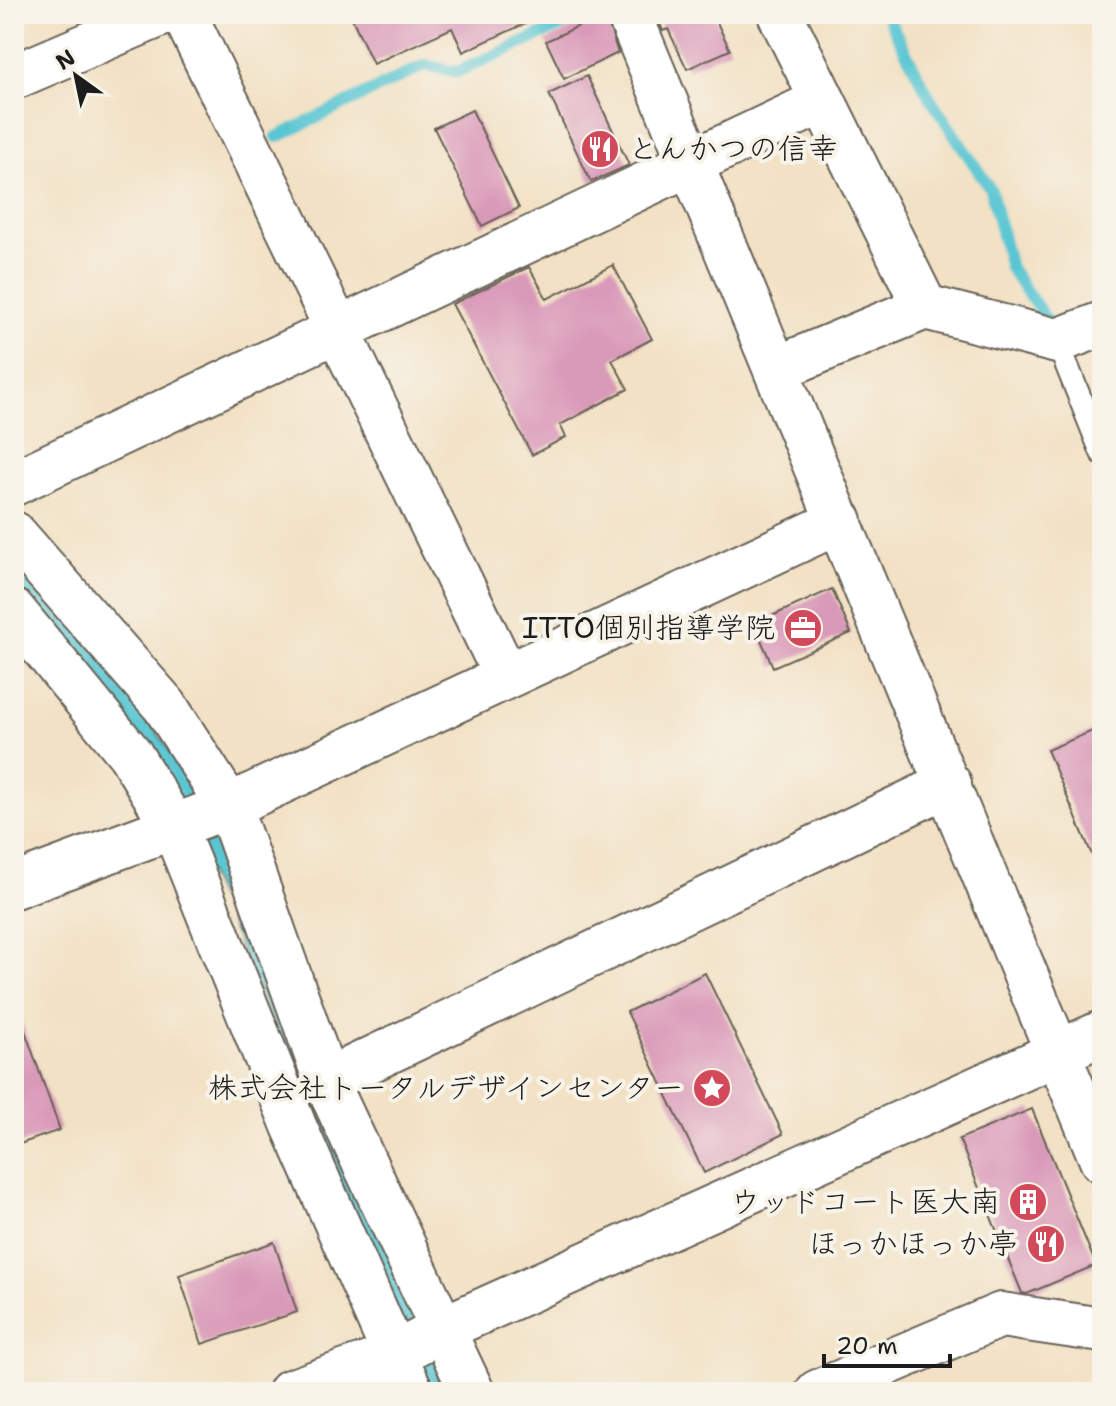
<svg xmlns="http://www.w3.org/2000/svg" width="1116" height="1406" viewBox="0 0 1116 1406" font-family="'Shantell Sans','Klee One',sans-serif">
	<rect width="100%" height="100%" fill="#f7f3e8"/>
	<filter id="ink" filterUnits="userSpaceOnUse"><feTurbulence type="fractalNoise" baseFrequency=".0125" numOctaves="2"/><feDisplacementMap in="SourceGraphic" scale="16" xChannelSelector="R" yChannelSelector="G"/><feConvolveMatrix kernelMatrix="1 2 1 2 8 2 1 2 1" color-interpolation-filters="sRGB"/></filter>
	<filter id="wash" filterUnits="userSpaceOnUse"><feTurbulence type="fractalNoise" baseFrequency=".006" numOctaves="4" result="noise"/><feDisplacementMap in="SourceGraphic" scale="32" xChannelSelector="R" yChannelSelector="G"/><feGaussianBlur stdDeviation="1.8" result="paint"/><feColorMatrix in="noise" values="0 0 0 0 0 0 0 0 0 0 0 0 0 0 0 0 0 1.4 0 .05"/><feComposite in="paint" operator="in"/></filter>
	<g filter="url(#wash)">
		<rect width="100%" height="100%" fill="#f2e1c4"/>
		<path fill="#5ac6d3" stroke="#3b7178" stroke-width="2" d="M14,556L123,682L193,785L462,1392H430L203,861L14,597Z"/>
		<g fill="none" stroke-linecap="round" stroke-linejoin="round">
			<g stroke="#5ac6d3" stroke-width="12">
				<path d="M886,14L930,98L991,190L1010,268L1050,325"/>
				<path d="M277,137L425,65L457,72L588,14"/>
			</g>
		</g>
		<g id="blocks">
			<g fill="#d999b8">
				<path d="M350,14H546L463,52L452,28L373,64Z"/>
				<path d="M605,14L618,53L564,79L546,41Z"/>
				<path d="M656,14H713L730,50L687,69L668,29L663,31Z"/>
				<path d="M587,76L629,165L591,182L549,94Z"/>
				<path d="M472,110L519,208L482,226L434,128Z"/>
				<path d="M613,265L652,339L612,360L628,389L560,425L566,437L532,455L452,304L529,267L547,299Z"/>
				<path d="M832,589L851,633L773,667L754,624Z"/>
				<path d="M1102,727V878L1047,750Z"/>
				<path d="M705,973L783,1134L704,1173L627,1012Z"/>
				<path d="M19,1014L60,1130L14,1146V1015Z"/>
				<path d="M1032,1109L1096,1265L1027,1294L1022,1293L959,1139Z"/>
				<path d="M274,1242L297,1312L202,1344L179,1275Z"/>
			</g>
		</g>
	</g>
	<g filter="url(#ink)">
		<use href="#blocks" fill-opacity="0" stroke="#676157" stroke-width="2"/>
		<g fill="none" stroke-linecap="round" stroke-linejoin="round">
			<defs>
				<path id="service" d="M1057,341L1102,453"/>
				<g id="minor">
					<path d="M184,14L506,676"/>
					<path d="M629,14L1102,1160"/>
					<path d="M780,14L925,307"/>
					<path d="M14,77L161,14"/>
					<path d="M776,369L925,307L1057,341L1102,324"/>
					<path d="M14,483L822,101"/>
					<path d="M14,534L165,706L229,806L326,1081L472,1392"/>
					<path d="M14,612L130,754L174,827L294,1126L411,1392"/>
					<path d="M14,886L229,806L840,521"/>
					<path d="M326,1081L949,784"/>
					<path d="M290,1392L394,1355L444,1328L1102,1033"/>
					<path d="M818,1392L1001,1315L1102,1330"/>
				</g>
			</defs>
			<use href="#service" stroke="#676157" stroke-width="26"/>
			<use href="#minor" stroke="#676157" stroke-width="48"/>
			<use href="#service" stroke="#fff" stroke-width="22"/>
			<use href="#minor" stroke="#fff" stroke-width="44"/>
		</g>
	</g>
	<defs>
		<symbol id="restaurant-disc" viewBox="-11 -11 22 22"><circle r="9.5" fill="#d1495b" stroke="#f7f3e8"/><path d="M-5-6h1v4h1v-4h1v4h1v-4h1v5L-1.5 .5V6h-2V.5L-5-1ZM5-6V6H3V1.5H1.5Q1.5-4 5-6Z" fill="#fff"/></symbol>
		<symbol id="office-disc" viewBox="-11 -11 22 22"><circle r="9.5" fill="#d1495b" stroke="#f7f3e8"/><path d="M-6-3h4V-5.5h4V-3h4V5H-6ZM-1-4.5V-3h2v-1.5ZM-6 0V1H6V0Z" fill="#fff"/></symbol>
		<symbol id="sight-disc" viewBox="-11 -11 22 22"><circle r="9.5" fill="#d1495b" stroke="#f7f3e8"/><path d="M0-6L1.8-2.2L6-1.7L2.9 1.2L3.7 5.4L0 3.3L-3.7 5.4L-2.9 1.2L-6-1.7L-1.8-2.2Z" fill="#fff"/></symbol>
		<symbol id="building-disc" viewBox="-11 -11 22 22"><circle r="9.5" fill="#d1495b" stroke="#f7f3e8"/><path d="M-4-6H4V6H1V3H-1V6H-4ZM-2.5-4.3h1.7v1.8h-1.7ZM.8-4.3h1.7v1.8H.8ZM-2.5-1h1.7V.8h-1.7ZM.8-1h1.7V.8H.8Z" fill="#fff"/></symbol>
	</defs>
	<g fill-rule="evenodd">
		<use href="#restaurant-disc" x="578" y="127" width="44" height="44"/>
		<use href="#office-disc" x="781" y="606" width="44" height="44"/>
		<use href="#sight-disc" x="690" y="1066" width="44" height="44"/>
		<use href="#building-disc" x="1006" y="1180" width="44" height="44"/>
		<use href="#restaurant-disc" x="1024" y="1222" width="44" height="44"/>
	</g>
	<g text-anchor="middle" stroke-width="8" stroke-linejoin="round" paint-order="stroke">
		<g font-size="30" fill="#1c1c1c" stroke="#f7f3e8" text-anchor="end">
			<text x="628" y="159" text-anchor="start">とんかつの信幸</text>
			<text x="775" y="638">ITTO個別指導学院</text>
			<text x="684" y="1098">株式会社トータルデザインセンター</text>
			<text x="1000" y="1212">ウッドコート医大南</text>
			<text x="1018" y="1254">ほっかほっか亭</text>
		</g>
	</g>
	<rect width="1116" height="1406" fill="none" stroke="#f7f3e8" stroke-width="48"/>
	<g transform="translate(76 76) rotate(327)" stroke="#f7f3e8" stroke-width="6" paint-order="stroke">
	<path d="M0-6L14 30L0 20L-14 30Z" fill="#1c1c1c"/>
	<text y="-12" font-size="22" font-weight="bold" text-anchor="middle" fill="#1c1c1c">N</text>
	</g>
	<path d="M824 1354v12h126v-12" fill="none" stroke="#1c1c1c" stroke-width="4"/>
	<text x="836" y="1354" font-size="24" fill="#1c1c1c" stroke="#f7f3e8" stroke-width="6" paint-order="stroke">20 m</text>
</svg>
